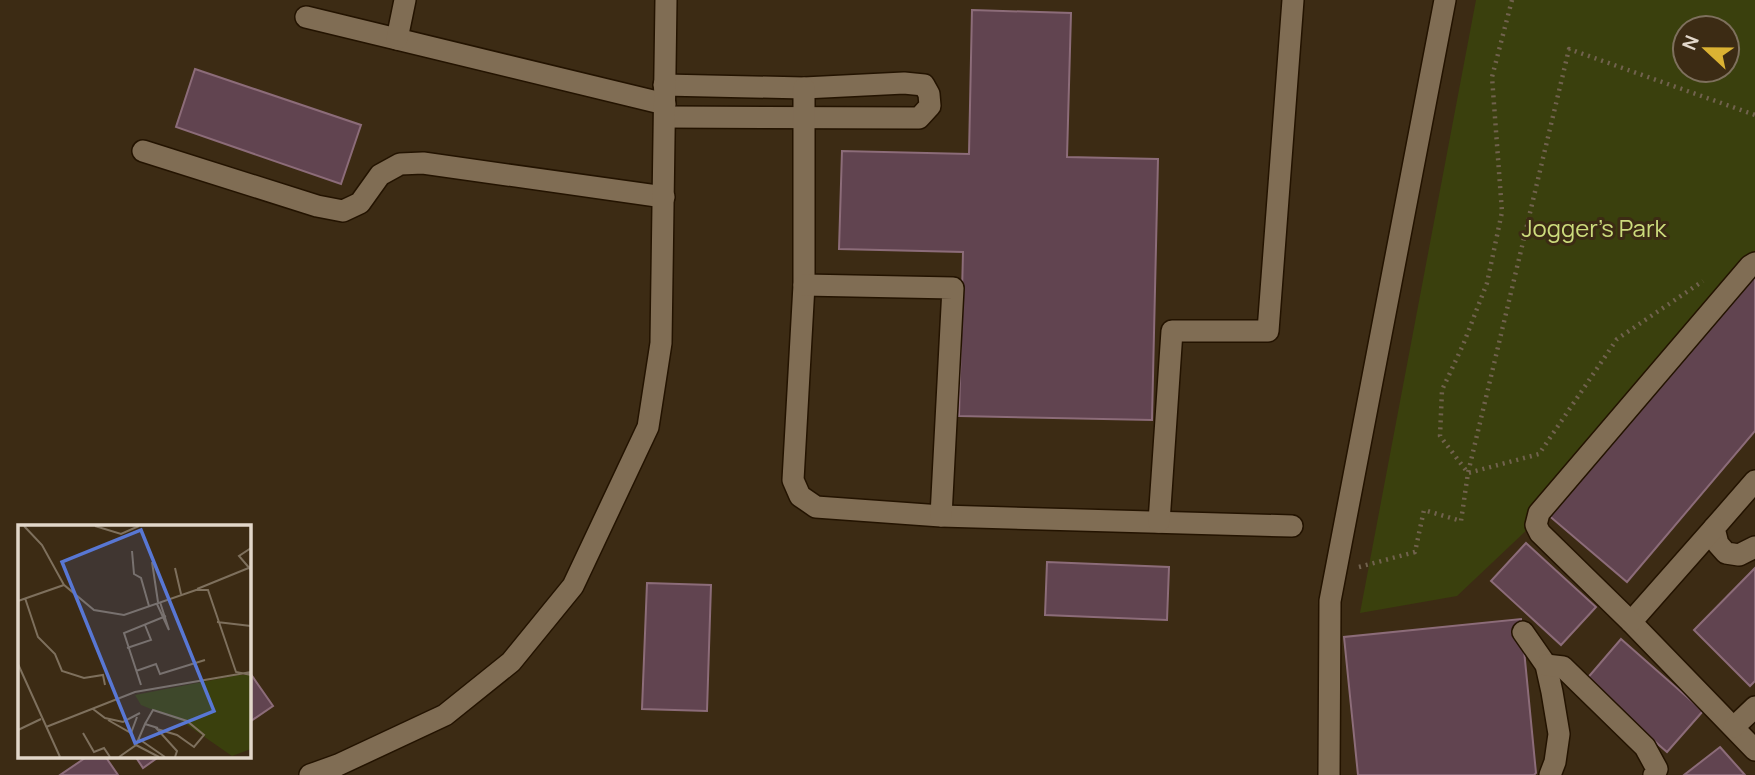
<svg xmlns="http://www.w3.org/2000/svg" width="1755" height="775" viewBox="0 0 1755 775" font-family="Manrope,sans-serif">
	<rect width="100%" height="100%" fill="#3c2b14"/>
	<path fill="#3a400d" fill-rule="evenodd" d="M1476,0H1755V294L1624,438L1457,596L1360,613ZM1685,28H1727V70H1685Z"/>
	<g fill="#614450" stroke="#8c6c79" stroke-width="2">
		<path d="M972,10L1071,13L1067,157L1158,159L1152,420L959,416L963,252L839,249L842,151L969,154Z"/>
		<path d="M195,69L361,125L341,184L176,127Z"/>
		<path d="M1755,270V431L1627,582L1547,514Z"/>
		<path d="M1526,543L1596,607L1561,645L1491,581Z"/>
		<path d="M1047,562L1169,567L1167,620L1045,615Z"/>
		<path d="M1755,568V681L1750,686L1694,630Z"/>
		<path d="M647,583L711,585L707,711L642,709Z"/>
		<path d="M1521,619L1536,773L1534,775H1358L1344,637Z"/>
		<path d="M1621,639L1703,711L1667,752L1585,681Z"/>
		<path d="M248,670L273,706L248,723Z"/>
		<path d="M1720,747L1745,775H1684Z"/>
		<path d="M88,756H105L118,775H60Z"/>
		<path d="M135,756H160L143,768Z"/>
	</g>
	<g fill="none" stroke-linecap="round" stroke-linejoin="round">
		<defs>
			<g id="minor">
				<path d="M306,17L665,104"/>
				<path d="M397,39L405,0"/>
				<path d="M664,85L804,88L904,83L924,85L929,94L930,106L919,118L665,117"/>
				<path d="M804,88V285L793,480L800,496L816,507L941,516L1292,526"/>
				<path d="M143,151L317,206L343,211L360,203L380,175L400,164L423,163L664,197"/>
				<path d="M804,285L953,288L941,516"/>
				<path d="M1755,481L1714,528L1718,544L1726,553L1739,555L1755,547"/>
				<path d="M1159,522L1172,331H1268L1293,0"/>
				<path d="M1714,528L1631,622L1755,750"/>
				<path d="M1631,622L1540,533L1536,525L1539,513L1750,266L1755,263"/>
				<path d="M1523,632L1546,665L1552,692L1559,734L1555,762L1550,775"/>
				<path d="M1546,665L1563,667L1645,747L1657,769L1654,775"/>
				<path d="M1734,727L1755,707"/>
				<path d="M310,775L338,765L445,715L511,662L573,586L648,427L661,343L666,0"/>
				<path d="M1329,775L1330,601L1445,0"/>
			</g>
		</defs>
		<use href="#minor" stroke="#231300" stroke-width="24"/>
		<g stroke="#71624e" stroke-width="4.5" stroke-dasharray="2 5" stroke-linecap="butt">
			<path d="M1512,0L1492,77L1502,212L1487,283L1463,345L1442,390L1440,436L1468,473L1539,454L1617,339L1703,281"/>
			<path d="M1359,567L1415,552L1424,510L1461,521L1468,473L1569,49L1755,115"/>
		</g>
		<use href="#minor" stroke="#806d54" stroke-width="21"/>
	</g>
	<g text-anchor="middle" stroke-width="6" stroke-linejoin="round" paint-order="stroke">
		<g font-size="24" fill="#ccdb7c" stroke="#3c2b14">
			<text x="1594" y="237">Jogger's Park</text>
		</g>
	</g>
	<g transform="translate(18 525)">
		<rect width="233" height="233" fill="#3c2b14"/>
		<path d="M221,150H233V224L214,231L165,197L123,180L117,170Z" fill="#3a400d"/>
		<path fill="none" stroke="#7e705d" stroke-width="2" d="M6,1L24,20L46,60M77,1L103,9L121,1M233,23L221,31L233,45M114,26L116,49L123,53L131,81M134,37L140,77M157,43L163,69M179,64L233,42M7,73L20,112L37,129L44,146L66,153L85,150L87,160M0,76L46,60L76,85L106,90L178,65H190L218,147L233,150M139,79L151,105L142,77M199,97L233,101M109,123L133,115L127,100M0,139L42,232M118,146L138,139L142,149L187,135M123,160L106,108L148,91M75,184L87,193L105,197L122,188M90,195L113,208L119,192M127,199L135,185L169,196L186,210L176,222L159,210L139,204L159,226L157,232M28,202L117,167L233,147M0,205L23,194M65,208L76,227L86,223L92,232M121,214L147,232M118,220L141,232M101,232L118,220L127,199L140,203"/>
		<path fill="#5877d4" fill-opacity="0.15" stroke="#5877d4" stroke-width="3.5" d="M123,5L196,186L117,218L44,37Z"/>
		<rect width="233" height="233" fill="none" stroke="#e2d7ca" stroke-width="3.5"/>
	</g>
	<g transform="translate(1706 49) rotate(292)"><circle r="33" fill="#3c2b14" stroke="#7e705d" stroke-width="2"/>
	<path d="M0-5L12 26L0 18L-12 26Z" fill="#dbb233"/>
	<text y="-10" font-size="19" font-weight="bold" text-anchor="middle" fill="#e2d7ca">N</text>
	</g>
</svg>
